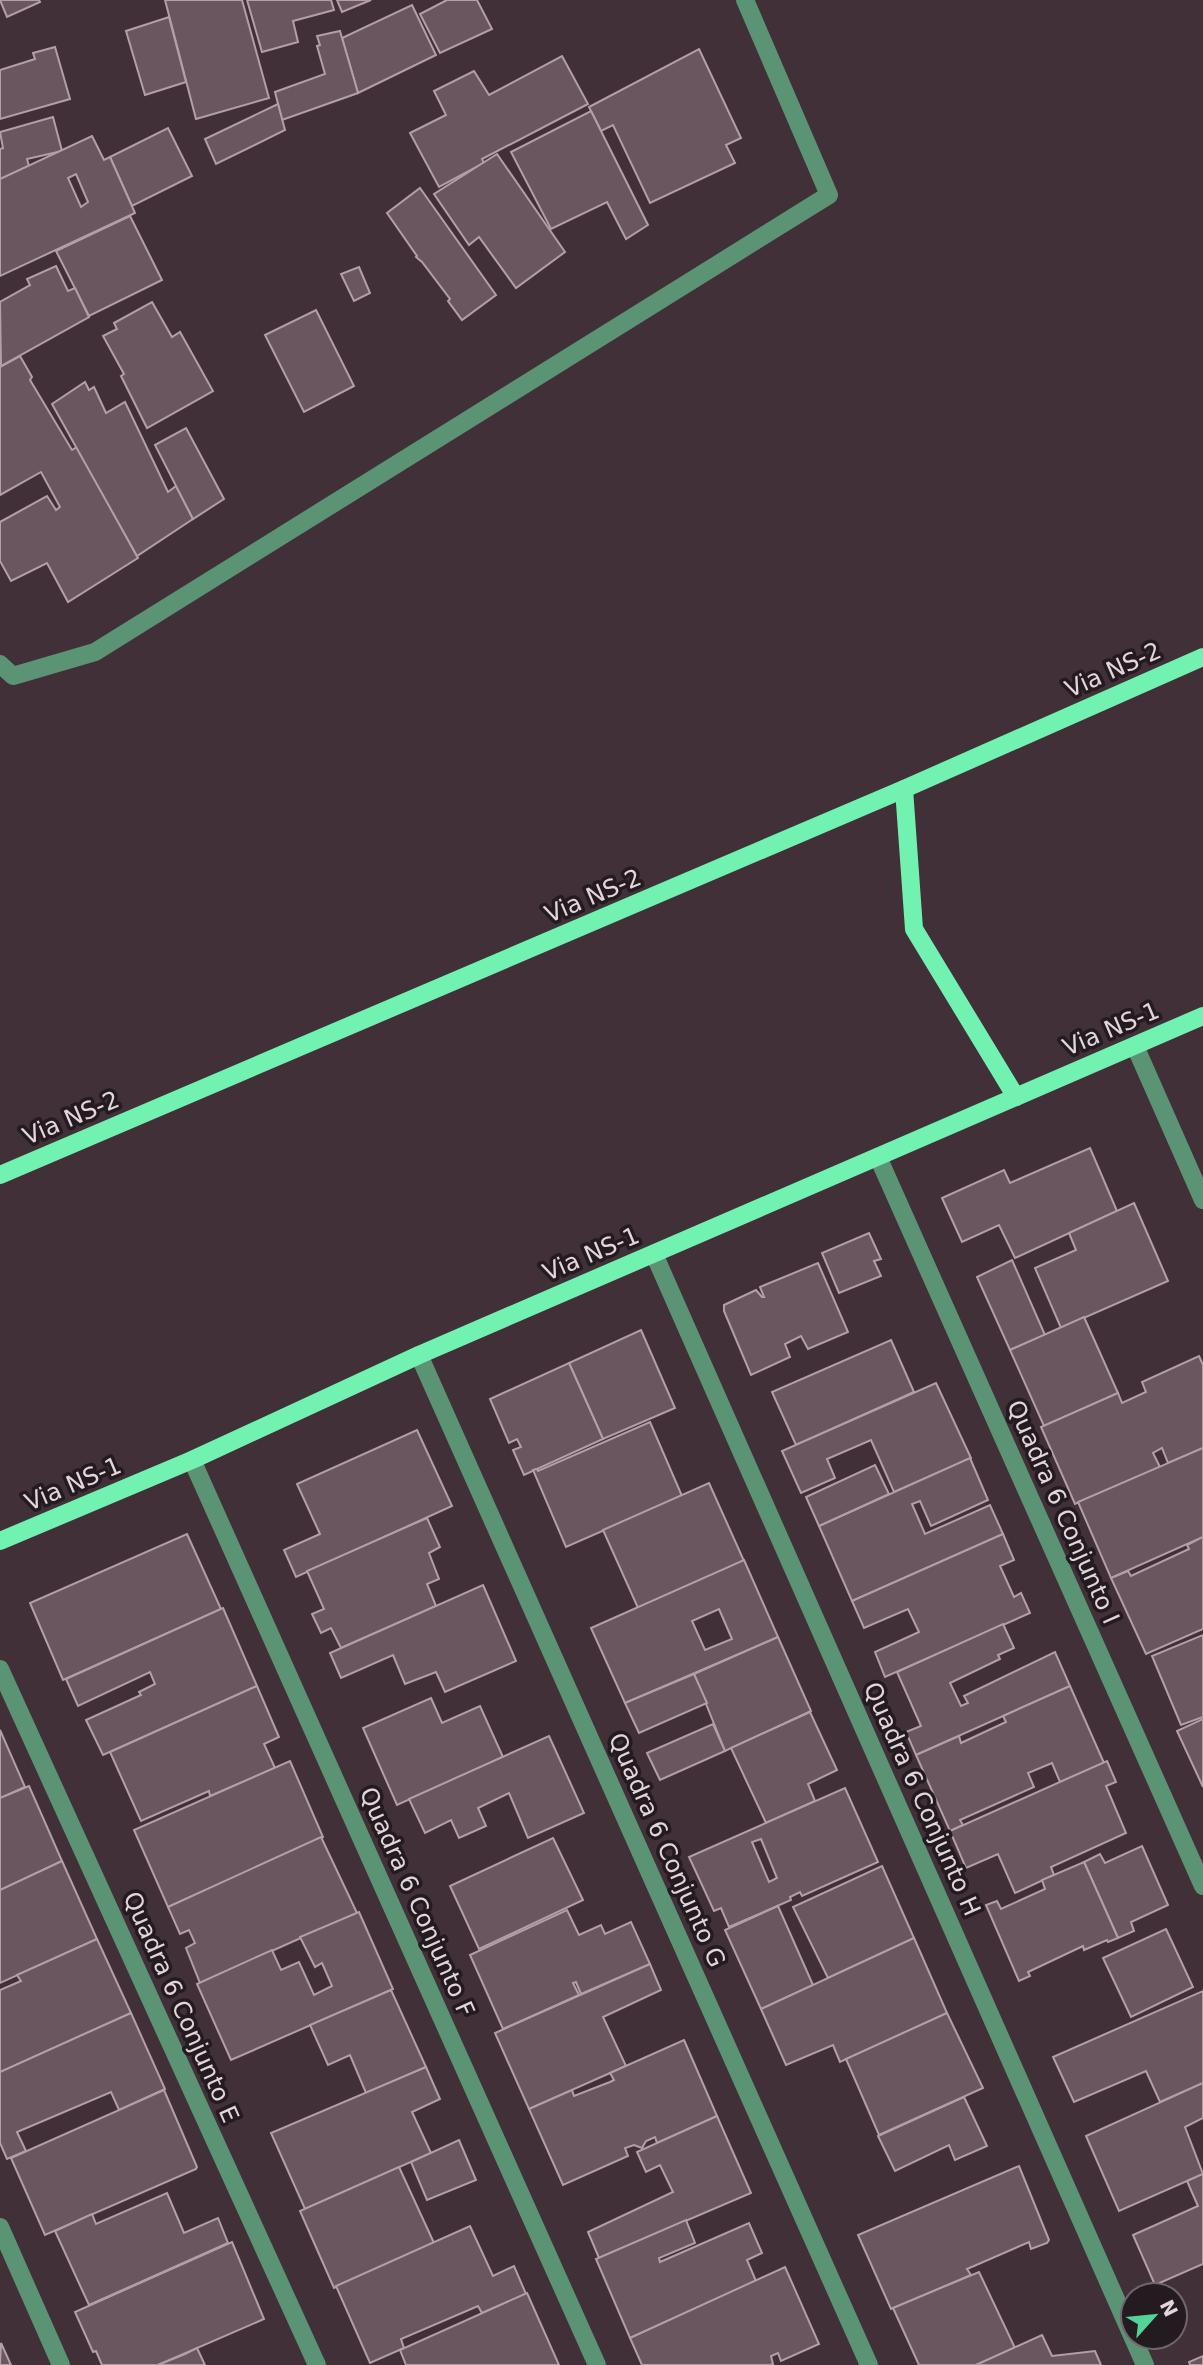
<svg xmlns="http://www.w3.org/2000/svg" width="1203" height="2365" viewBox="0 0 1203 2365" font-family="'DejaVu Sans',sans-serif">
	<rect width="100%" height="100%" fill="#423039"/>
	<g fill="#6a565f" stroke="#b49ea8" stroke-width="2" fill-rule="evenodd">
		<path d="M0,0H39L40,2L7,17Z"/>
		<path d="M165,0H242L269,98L196,119Z"/>
		<path d="M247,0H331L334,10L293,21L298,42L262,52Z"/>
		<path d="M337,0H371L342,12Z"/>
		<path d="M447,0H477L492,29L440,53L420,14Z"/>
		<path d="M412,5L436,55L358,93L342,38Z"/>
		<path d="M169,17L186,82L145,95L126,31Z"/>
		<path d="M340,31L358,93L282,120L275,92L325,74L317,46L320,45L317,36Z"/>
		<path d="M55,47L70,99L0,119V70L35,59L33,53Z"/>
		<path d="M699,49L741,138L726,145L735,163L650,203L613,125L601,131L589,107Z"/>
		<path d="M562,56L588,104L482,159L484,163L439,187L410,133L446,115L434,91L474,71L489,95Z"/>
		<path d="M278,104L285,130L216,164L205,139Z"/>
		<path d="M591,111L648,225L626,239L607,202L551,229L511,152Z"/>
		<path d="M53,117L62,151L27,159L29,166L0,179V149L3,148L0,132Z"/>
		<path d="M168,128L192,176L132,206L110,157Z"/>
		<path d="M92,136L104,160L110,157L135,213L0,276V179ZM76,174L88,202L81,207L68,178Z"/>
		<path d="M497,154L565,252L516,288L479,237L469,245L434,194Z"/>
		<path d="M420,188L496,295L462,320L448,301L450,299L422,262L416,257L417,256L387,213Z"/>
		<path d="M130,216L162,280L89,316L56,251Z"/>
		<path d="M56,266L68,291L75,288L89,317L1,366L0,302L30,285L27,279Z"/>
		<path d="M359,267L370,293L354,301L341,274Z"/>
		<path d="M152,302L172,337L180,332L213,391L147,428L121,376L124,374L103,336L117,329L114,323Z"/>
		<path d="M316,310L354,386L304,412L265,335Z"/>
		<path d="M20,356L32,377L30,380L72,450L77,447L138,558L68,602L47,563L11,581L0,561V522L47,496L56,510L60,507L41,472L0,495V367Z"/>
		<path d="M85,382L89,390L94,387L106,413L125,402L168,492L176,486L193,519L137,556L52,404Z"/>
		<path d="M186,428L224,499L193,519L155,445Z"/>
		<path d="M1090,1148L1117,1211L1015,1258L999,1225L962,1242L942,1198L1004,1170L1010,1183Z"/>
		<path d="M1134,1203L1168,1281L1061,1328L1035,1268L1076,1250L1069,1233Z"/>
		<path d="M869,1233L881,1259L874,1261L881,1276L839,1293L822,1253Z"/>
		<path d="M1012,1260L1045,1335L1010,1350L977,1277Z"/>
		<path d="M818,1263L848,1332L808,1349L801,1336L785,1344L790,1357L751,1375L724,1311V1305L756,1290L762,1297H764L760,1287Z"/>
		<path d="M1084,1317L1118,1393L1044,1426L1010,1350Z"/>
		<path d="M641,1330L675,1408L603,1439L569,1363Z"/>
		<path d="M891,1340L914,1392L796,1445L772,1392Z"/>
		<path d="M1199,1356L1203,1365V1448L1168,1463L1162,1448L1153,1453L1160,1467L1075,1504L1041,1427L1118,1393L1122,1403L1146,1392L1142,1382Z"/>
		<path d="M569,1363L603,1439L524,1475L513,1450L521,1447L517,1439L509,1443L490,1399Z"/>
		<path d="M936,1383L971,1458L894,1492L871,1440L827,1459L835,1478L801,1493L782,1451Z"/>
		<path d="M650,1422L682,1496L566,1547L533,1470L537,1469L538,1471Z"/>
		<path d="M417,1430L452,1506L296,1577L284,1550L320,1534L297,1484Z"/>
		<path d="M1203,1448V1537L1111,1578L1078,1502Z"/>
		<path d="M970,1458L988,1500L931,1526L920,1501L912,1504L925,1534L990,1505L1003,1534L852,1601L819,1526Z"/>
		<path d="M875,1465L889,1494L819,1526L806,1497Z"/>
		<path d="M709,1483L744,1561L638,1608L603,1530Z"/>
		<path d="M427,1518L440,1547L429,1553L439,1579L427,1584L436,1606L341,1648L331,1628L321,1633L312,1614L324,1609L307,1571Z"/>
		<path d="M187,1534L221,1609L63,1680L30,1603Z"/>
		<path d="M1003,1534L1014,1560L1000,1566L1014,1597L1021,1593L1030,1613L885,1677L875,1652L919,1632L908,1609L864,1628L852,1601Z"/>
		<path d="M1203,1537V1629L1146,1654L1111,1578L1128,1571L1131,1576L1189,1549L1187,1545Z"/>
		<path d="M744,1560L778,1637L625,1703L591,1628ZM719,1609L732,1639L705,1650L692,1621Z"/>
		<path d="M483,1585L516,1661L445,1692L436,1672L405,1684L393,1655L341,1678L330,1653Z"/>
		<path d="M223,1608L257,1686L103,1755L86,1720L141,1695L139,1692L155,1684L150,1672L78,1706L66,1679Z"/>
		<path d="M1003,1624L1014,1648L998,1655L1000,1659L950,1683L961,1706L968,1703L964,1696L1055,1652L1070,1686L916,1755L906,1732L921,1726L897,1672Z"/>
		<path d="M1203,1635V1717L1181,1725L1152,1656Z"/>
		<path d="M778,1637L811,1711L725,1751L694,1674Z"/>
		<path d="M694,1674L707,1703L639,1733L625,1703Z"/>
		<path d="M257,1686L279,1737L264,1744L275,1768L210,1796L209,1791L141,1821L110,1752Z"/>
		<path d="M1070,1686L1104,1763L1060,1782L1052,1763L1028,1773L1034,1787L960,1820L963,1825L950,1831L916,1755L959,1736L961,1743L1006,1722L1003,1716Z"/>
		<path d="M431,1698L442,1723L480,1706L503,1757L397,1805L363,1728Z"/>
		<path d="M810,1712L837,1770L808,1784L815,1801L766,1823L731,1748Z"/>
		<path d="M1203,1719V1787L1177,1731Z"/>
		<path d="M713,1724L725,1751L660,1780L647,1753Z"/>
		<path d="M0,1730L25,1787L0,1798Z"/>
		<path d="M549,1736L584,1813L528,1838L509,1793L478,1808L486,1826L459,1838L451,1820L425,1833L409,1799Z"/>
		<path d="M290,1761L323,1837L168,1907L134,1830Z"/>
		<path d="M1107,1761L1116,1782L1106,1786L1126,1833L1051,1867L1054,1875L1015,1893L998,1854L966,1868L950,1831Z"/>
		<path d="M29,1786L62,1861L0,1890V1798Z"/>
		<path d="M845,1788L878,1862L802,1896L800,1892L790,1897L791,1900L729,1927L721,1908L714,1911L689,1857ZM761,1839L777,1878L769,1882L752,1842Z"/>
		<path d="M321,1837L357,1913L200,1983L186,1948L195,1943L189,1930L180,1934L168,1907Z"/>
		<path d="M553,1838L583,1900L479,1949L450,1886Z"/>
		<path d="M1142,1846L1168,1905L1131,1922L1134,1931L1118,1938L1084,1862L1100,1854L1105,1863Z"/>
		<path d="M62,1861L97,1939L0,1983V1890Z"/>
		<path d="M1084,1862L1118,1938L1108,1942L1107,1940L1084,1950L1083,1946L1028,1972L1030,1976L1019,1981L986,1905L997,1901L1001,1909L1045,1889L1042,1880Z"/>
		<path d="M882,1866L914,1938L828,1978L793,1907Z"/>
		<path d="M778,1906L813,1985L761,2009L725,1930Z"/>
		<path d="M567,1910L579,1935L601,1925L605,1934L631,1922L650,1964L581,1994L576,1982L573,1983L579,1995L503,2029L470,1955Z"/>
		<path d="M359,1912L393,1989L231,2060L197,1984L272,1950L281,1970L299,1962L314,1995L332,1986L322,1963L315,1967L300,1937Z"/>
		<path d="M1166,1929L1193,1987L1131,2017L1103,1958Z"/>
		<path d="M914,1938L947,2013L840,2062L833,2045L786,2065L761,2009Z"/>
		<path d="M97,1939L131,2013L0,2072V1990L21,1981L17,1975Z"/>
		<path d="M650,1964L661,1990L603,2017L626,2066L529,2109L495,2033Z"/>
		<path d="M391,1990L426,2067L366,2093L350,2055L328,2065L310,2025Z"/>
		<path d="M1203,1991V2083L1160,2102L1146,2071L1074,2102L1053,2057Z"/>
		<path d="M131,2013L165,2089L119,2110L111,2092L17,2132L26,2151L7,2159L0,2143V2072Z"/>
		<path d="M947,2013L983,2088L879,2135L846,2059Z"/>
		<path d="M684,2040L717,2116L657,2143L655,2137L646,2141L642,2148L634,2145L625,2148L628,2156L563,2185L529,2109L572,2090L574,2096L610,2082L614,2080L610,2073Z"/>
		<path d="M426,2067L440,2099L412,2112L431,2153L305,2209L271,2133Z"/>
		<path d="M1203,2083V2118L1185,2127L1203,2174L1119,2211L1086,2136Z"/>
		<path d="M164,2090L197,2167L196,2169L45,2235L11,2158Z"/>
		<path d="M964,2097L987,2146L955,2160L949,2145L895,2171L878,2136Z"/>
		<path d="M717,2116L751,2193L599,2258L588,2232L673,2192L660,2165L646,2172L637,2152Z"/>
		<path d="M459,2140L476,2180L427,2200L411,2162Z"/>
		<path d="M1019,2166L1049,2240L1047,2243L1031,2249L1029,2242L967,2269L971,2275L891,2309L858,2235Z"/>
		<path d="M399,2167L434,2243L334,2288L300,2211Z"/>
		<path d="M1203,2174V2264L1155,2285L1133,2235L1198,2206L1187,2181Z"/>
		<path d="M167,2193L184,2233L218,2218L228,2243L89,2305L55,2231L92,2214L96,2224Z"/>
		<path d="M686,2220L695,2243L659,2258L660,2262L749,2223L762,2253L747,2260L756,2281L630,2338L596,2259Z"/>
		<path d="M470,2226L493,2276L514,2266L526,2294L482,2313L478,2306L401,2339L404,2348L370,2363L336,2286Z"/>
		<path d="M232,2242L264,2319L158,2365H102L96,2351L93,2352L75,2312Z"/>
		<path d="M785,2267L819,2344L781,2361L778,2353L771,2356L773,2364L770,2365H642L630,2338Z"/>
		<path d="M979,2272L1015,2348L976,2365H919L893,2308Z"/>
		<path d="M527,2293L559,2365H406L400,2350Z"/>
		<path d="M1042,2335L1052,2356L1095,2351L1101,2365H976Z"/>
		<path d="M1,2343L11,2365H0Z"/>
		<path d="M197,2348L205,2365H158L185,2354Z"/>
		<path d="M1203,2356V2365H1190L1189,2362Z"/>
	</g>
	<g fill="none" stroke-linecap="round" stroke-linejoin="round">
		<g stroke="#5a9475" stroke-width="18">
			<path d="M0,664L13,676L95,652L829,195L745,0"/>
			<path d="M1135,1046L1203,1200"/>
			<path d="M878,1157L1203,1886"/>
			<path d="M654,1254L1145,2365"/>
			<path d="M419,1355L869,2365"/>
			<path d="M192,1460L597,2365"/>
			<path d="M0,1669L317,2365"/>
			<path d="M0,2227L61,2365"/>
		</g>
		<g stroke="#71f2b1" stroke-width="18">
			<path d="M904,789L914,929L1016,1097"/>
			<path d="M0,1175L904,789L1203,657"/>
			<path d="M0,1541L192,1460L419,1355L1203,1016"/>
		</g>
	</g>
	<g text-anchor="middle" stroke-width="7" stroke-linejoin="round" paint-order="stroke">
		<g font-size="24" fill="#e2d6dc" stroke="#231b1f">
			<text transform="translate(1113 670) rotate(-24)" y="8">Via NS-2</text>
			<text transform="translate(593 896) rotate(-23)" y="8">Via NS-2</text>
			<text transform="translate(1111 1029) rotate(-23)" y="8">Via NS-1</text>
			<text transform="translate(71 1118) rotate(-23)" y="8">Via NS-2</text>
			<text transform="translate(591 1254) rotate(-23)" y="8">Via NS-1</text>
			<text transform="translate(73 1484) rotate(-23)" y="8">Via NS-1</text>
			<text transform="translate(1063 1512) rotate(66)" y="8">Quadra 6 Conjunto I</text>
			<text transform="translate(922 1799) rotate(66)" y="8">Quadra 6 Conjunto H</text>
			<text transform="translate(667 1850) rotate(66)" y="8">Quadra 6 Conjunto G</text>
			<text transform="translate(417 1902) rotate(66)" y="8">Quadra 6 Conjunto F</text>
			<text transform="translate(181 2007) rotate(66)" y="8">Quadra 6 Conjunto E</text>
		</g>
	</g>
	<g transform="translate(1154 2316) rotate(63)"><circle r="33" fill="#231b1f" stroke="#6f666b" stroke-width="2"/>
	<path d="M0-5L12 26L0 18L-12 26Z" fill="#54d396"/>
	<text y="-10" font-size="19" font-weight="bold" text-anchor="middle" fill="#e2d6dc">N</text>
	</g>
</svg>
